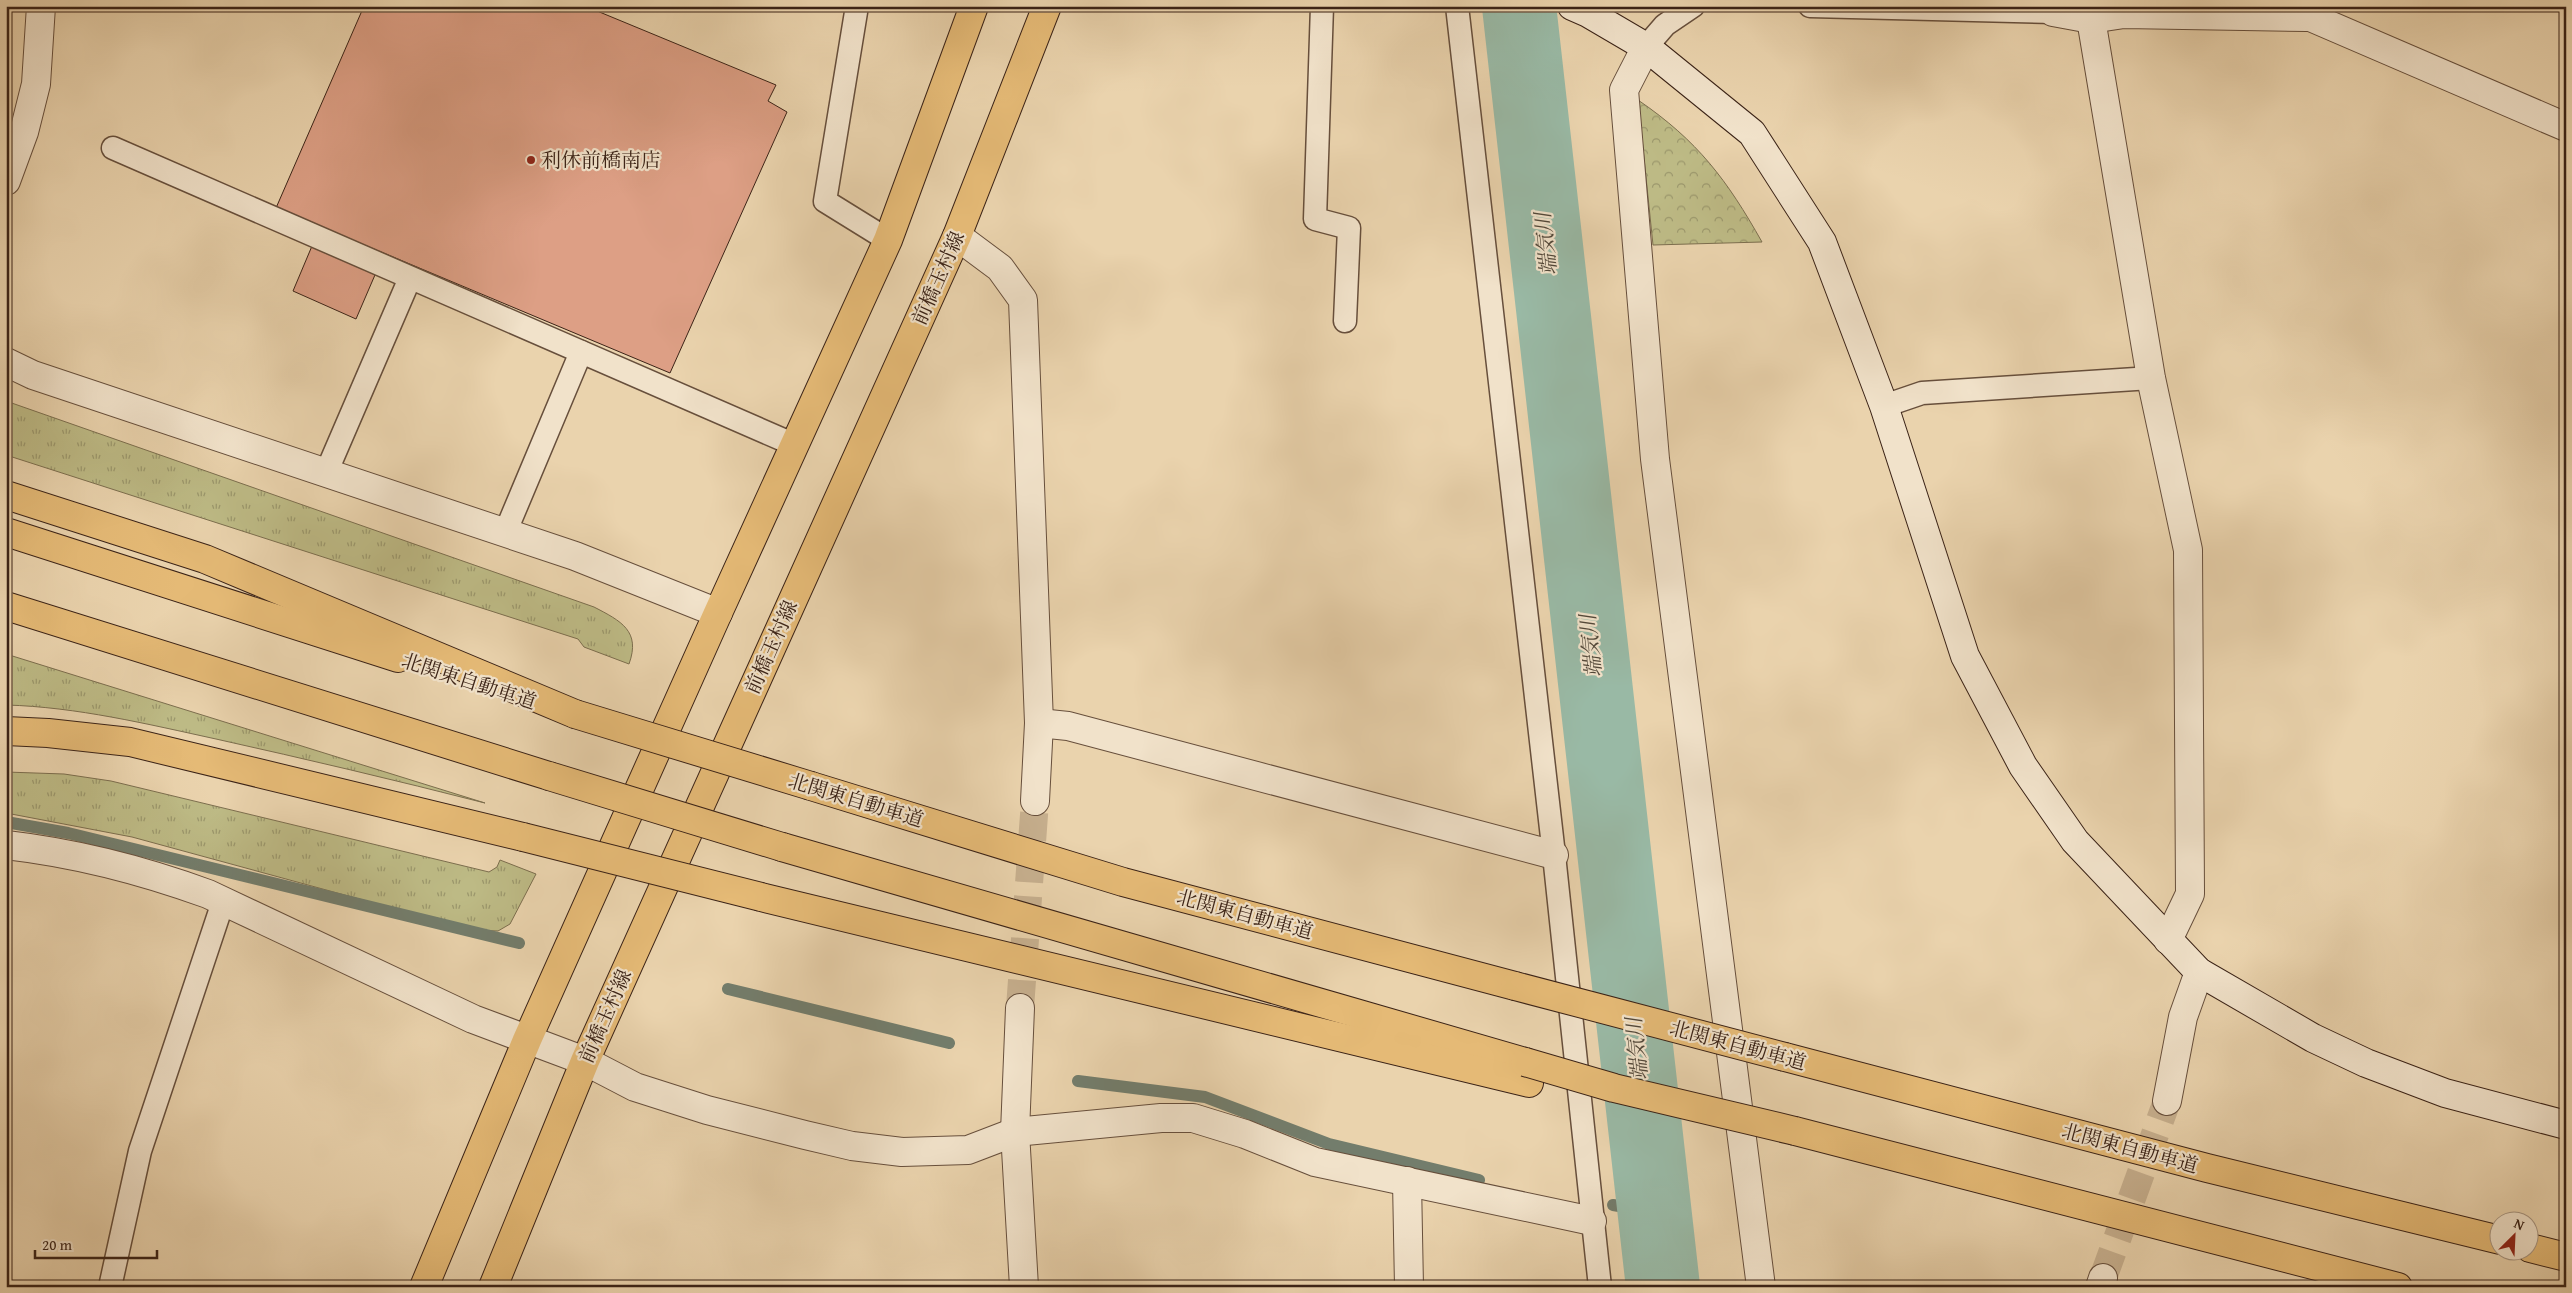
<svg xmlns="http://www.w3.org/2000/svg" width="2572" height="1293" viewBox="0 0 2572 1293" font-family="'Gentium Book Plus','Noto Serif JP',serif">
	<defs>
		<pattern id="grass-tufts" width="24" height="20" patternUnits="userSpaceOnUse" patternTransform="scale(1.25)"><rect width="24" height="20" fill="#bdba85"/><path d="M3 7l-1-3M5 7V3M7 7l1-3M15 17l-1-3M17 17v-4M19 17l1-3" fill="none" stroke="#9b976c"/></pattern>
		<pattern id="park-crowns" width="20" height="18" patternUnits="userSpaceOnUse" patternTransform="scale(1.25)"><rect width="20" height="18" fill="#bdba85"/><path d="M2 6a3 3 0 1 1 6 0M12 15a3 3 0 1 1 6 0" fill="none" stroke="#9b976c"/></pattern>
	</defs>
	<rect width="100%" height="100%" fill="#ead3ad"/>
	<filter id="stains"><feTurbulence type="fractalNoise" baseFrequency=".004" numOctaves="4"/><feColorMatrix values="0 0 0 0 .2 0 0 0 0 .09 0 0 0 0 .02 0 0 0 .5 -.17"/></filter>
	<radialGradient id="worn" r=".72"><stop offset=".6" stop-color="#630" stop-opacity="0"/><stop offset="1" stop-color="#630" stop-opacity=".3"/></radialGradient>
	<g fill="url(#grass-tufts)" stroke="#7c6e4e">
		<path d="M6,6H8L10,53L6,77Z"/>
		<path d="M6,401L594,607C621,621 641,631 629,664L584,647L578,639L6,455Z"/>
		<path d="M6,654L485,803C395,780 306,759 216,739C147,724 77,707 6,705Z"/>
		<path d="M6,772L64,774L111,781L489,872L497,867L500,860L536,874L510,924L498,931L473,930L132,837L6,813Z"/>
	</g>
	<path fill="url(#park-crowns)" stroke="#7c6e4e" d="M1638,100C1698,141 1727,180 1762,242L1653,245Z"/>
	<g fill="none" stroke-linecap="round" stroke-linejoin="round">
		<g stroke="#737d6c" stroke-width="12">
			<path d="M6,822L68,833L519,943"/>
			<path d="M728,989L949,1043"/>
			<path d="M1078,1081L1205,1097L1329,1144L1479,1180"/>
			<path d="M1613,1205L1655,1212"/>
		</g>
		<path stroke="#99b9a5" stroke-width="74" d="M1519,6L1663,1287"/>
	</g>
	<g fill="#dd9f85" stroke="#3b2317">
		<path d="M364,6H585L776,85L768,101L787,112L670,373L276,208Z"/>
		<path d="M320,227L384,254L356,319L293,291Z"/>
	</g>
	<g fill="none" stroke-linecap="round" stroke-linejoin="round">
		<g stroke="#c7b08f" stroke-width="28" stroke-dasharray="28 14" stroke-linecap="butt">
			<path d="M1020,1008L1035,801"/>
			<path d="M2103,1278L2167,1101"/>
		</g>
		<defs>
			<g id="lane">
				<path d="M857,6L825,201L888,240"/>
				<path d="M1322,6L1315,219L1349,228L1345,321"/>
				<path d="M1457,6L1554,855L1600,1287"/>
				<path d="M1810,6L2053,12"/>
				<path d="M1646,47L1665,25L1693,6"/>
				<path d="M113,148L795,445"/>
				<path d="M1884,406L1922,393L2151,378"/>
				<path d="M326,473L410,278"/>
				<path d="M505,533L581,352"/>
				<path d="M110,1287L140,1151L223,902"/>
			</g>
			<g id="street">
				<path d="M2055,6L2053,12L2091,19L2124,14L2307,17"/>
				<path d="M2285,6L2566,127"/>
				<path d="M2091,19L2151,378L2188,550L2190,894L2168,940"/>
				<path d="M1646,47L1624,90L1655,459L1761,1287"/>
				<path d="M6,181L24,132L36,84L41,6"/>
				<path d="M957,236L1000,268L1023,300L1039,723L1035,801"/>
				<path d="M6,362L33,375L575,556L718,613"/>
				<path d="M1039,723L1068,726L1554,855"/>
				<path d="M6,845C76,853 142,870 208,894L473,1019L585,1061L635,1087L707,1110L805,1135L852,1146L902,1152L968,1150L1015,1132L1161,1118H1193L1245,1134L1315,1162L1592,1221"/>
				<path d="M1020,1008L1015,1132L1024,1287"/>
				<path d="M2167,1101L2183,1017L2199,972"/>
				<path d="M1407,1181L1409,1287"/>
				<path d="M2100,1287L2103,1278"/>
			</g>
			<path id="secondary" d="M1572,6L1588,13L1646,47L1752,133L1822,242L1884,406L1965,656L2023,766L2075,841L2199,972L2313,1038L2366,1063L2445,1093L2566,1125"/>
			<g id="primary">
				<path d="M424,1287L527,1040L718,613L888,240L974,6"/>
				<path d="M493,1287L585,1061L957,236L1047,6"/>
			</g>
			<g id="highway">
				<path d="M6,495L205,559L575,714"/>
				<path d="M6,532L398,658"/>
				<path d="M6,606L549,776"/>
				<path d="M6,731L48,733L130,742L523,837"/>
				<path d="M811,786L1123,882L1515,986"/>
				<path d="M782,847L1525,1062"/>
				<path d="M761,897L1529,1083"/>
				<path d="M1785,1057L2207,1168L2500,1240"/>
				<path d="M1795,1131L2398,1287"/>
				<path d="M2530,1248L2566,1257"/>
			</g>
		</defs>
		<use href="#lane" stroke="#674f3c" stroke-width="25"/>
		<use href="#street" stroke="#674f3c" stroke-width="30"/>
		<use href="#secondary" stroke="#3b2317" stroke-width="30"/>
		<use href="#primary" stroke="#3b2317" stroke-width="30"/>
		<use href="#highway" stroke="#3b2317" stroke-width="30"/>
		<use href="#lane" stroke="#f1e2ca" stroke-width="22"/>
		<use href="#street" stroke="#f1e2ca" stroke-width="28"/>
		<use href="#secondary" stroke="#f1e2ca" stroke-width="28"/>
		<use href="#primary" stroke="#e5ba76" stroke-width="28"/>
		<use href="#highway" stroke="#e5ba76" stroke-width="28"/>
		<defs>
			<g id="highway-bridge">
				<path d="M575,714L811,786"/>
				<path d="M549,776L782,847"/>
				<path d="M523,837L761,897"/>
				<path d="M1515,986L1785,1057"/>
				<path d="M1525,1062L1614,1088L1795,1131"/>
			</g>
		</defs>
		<use href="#highway-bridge" stroke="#3b2317" stroke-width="30" stroke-linecap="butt"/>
		<use href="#highway-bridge" stroke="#e5ba76" stroke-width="28"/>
	</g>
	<circle fill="#8f2418" stroke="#f1e2ca" stroke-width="2" cx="531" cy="160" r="5"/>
	<g text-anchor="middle" stroke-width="4.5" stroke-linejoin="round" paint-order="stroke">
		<g font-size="20" fill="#3b2317" stroke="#f1e2ca" text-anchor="start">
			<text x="541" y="167">利休前橋南店</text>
		</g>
		<g font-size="20" fill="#3b2317" stroke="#f1e2ca">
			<text transform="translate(938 278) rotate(-66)" y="7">前橋玉村線</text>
			<text transform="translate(771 647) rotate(-66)" y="7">前橋玉村線</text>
			<text transform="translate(469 681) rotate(18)" y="7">北関東自動車道</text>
			<text transform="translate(856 800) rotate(17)" y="7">北関東自動車道</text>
			<text transform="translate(1245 914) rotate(15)" y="7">北関東自動車道</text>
			<text transform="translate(605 1016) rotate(-66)" y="7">前橋玉村線</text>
			<text transform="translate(1738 1045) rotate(15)" y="7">北関東自動車道</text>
			<text transform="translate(2130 1148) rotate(15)" y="7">北関東自動車道</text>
		</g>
		<g font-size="21" font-style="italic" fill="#52483a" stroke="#f1e2ca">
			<text transform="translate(1546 244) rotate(-96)" y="7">端気川</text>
			<text transform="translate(1591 646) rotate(-96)" y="7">端気川</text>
			<text transform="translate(1637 1049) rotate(-96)" y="7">端気川</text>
		</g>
	</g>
	<rect width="2572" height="1293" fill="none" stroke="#ead3ad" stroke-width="25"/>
	<rect x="8" y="8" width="2557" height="1278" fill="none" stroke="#3b2317" stroke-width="2.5"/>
	<rect x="12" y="12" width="2547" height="1268" fill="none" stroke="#3b2317"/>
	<g transform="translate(2514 1236) rotate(24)"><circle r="24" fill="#f1e2ca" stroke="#a89682"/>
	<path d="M0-4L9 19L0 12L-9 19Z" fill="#8f2418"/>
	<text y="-8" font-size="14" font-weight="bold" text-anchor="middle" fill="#3b2317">N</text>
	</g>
	<path d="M35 1250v8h122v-8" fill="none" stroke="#3b2317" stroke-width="2.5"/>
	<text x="42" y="1250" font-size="15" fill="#3b2317" stroke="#f1e2ca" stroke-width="4" paint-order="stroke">20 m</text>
	<rect width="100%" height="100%" filter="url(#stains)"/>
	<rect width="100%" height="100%" fill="url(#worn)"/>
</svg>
